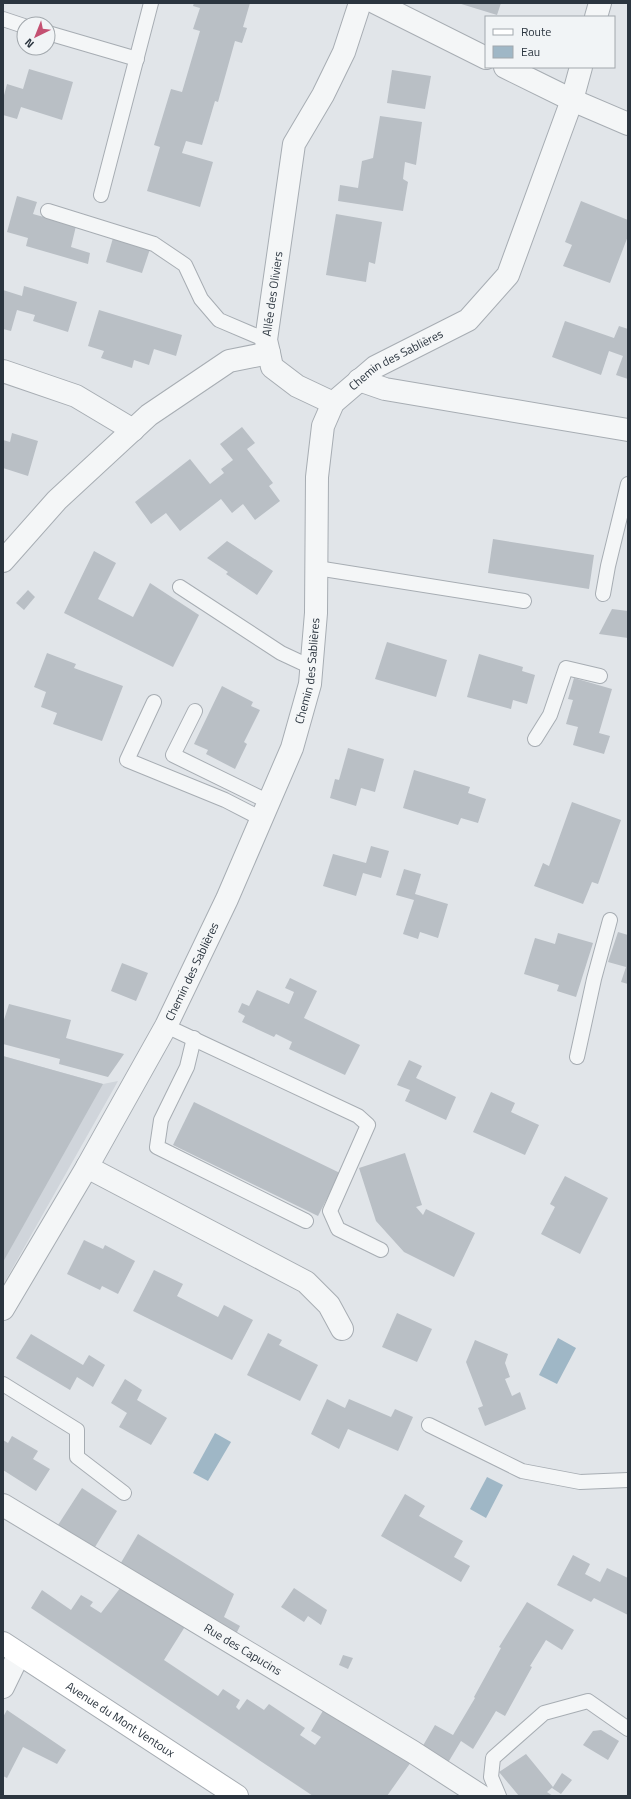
<svg xmlns="http://www.w3.org/2000/svg" width="631" height="1799" viewBox="0 0 631 1799" font-family="'Titillium Web',sans-serif">
	<rect width="100%" height="100%" fill="#e1e5e9"/>
	<path fill="#d0d5db" d="M3,1056L103,1084L118,1081L3,1285Z"/>
	<g fill="#9fb7c6">
		<path d="M558,1338L576,1348L557,1384L539,1375Z"/>
		<path d="M215,1433L231,1442L208,1481L193,1473Z"/>
		<path d="M487,1477L503,1485L486,1518L470,1509Z"/>
	</g>
	<g fill="#b9bfc5">
		<path d="M194,3H250L243,27L247,28L242,43L235,41L218,102L215,101L202,145L186,141L182,153L213,162L200,207L147,191L160,147L154,145L171,89L182,92L200,31L193,29L200,8L193,6Z"/>
		<path d="M458,3H501L497,15Z"/>
		<path d="M29,69L73,82L62,120L21,107L17,119L3,115V99L7,84L23,89Z"/>
		<path d="M392,70L431,76L425,109L387,103Z"/>
		<path d="M380,116L422,122L416,165L405,162L403,179L408,182L403,211L338,201L340,185L358,188L362,161L373,158Z"/>
		<path d="M17,196L37,202L33,214L76,226L71,247L90,253L88,264L26,246L28,238L7,232Z"/>
		<path d="M581,201L628,220V236L610,283L563,266L572,245L565,242Z"/>
		<path d="M336,214L382,222L375,264L369,262L366,282L326,275Z"/>
		<path d="M113,238L150,249L142,273L106,262Z"/>
		<path d="M24,286L77,302L68,332L33,321L35,315L17,310L11,331L3,329V290L22,296Z"/>
		<path d="M99,310L182,335L176,356L154,349L149,365L134,360L132,368L101,358L104,351L88,346Z"/>
		<path d="M565,321L614,338L619,326L628,329V379L616,375L623,356L609,351L601,375L552,357Z"/>
		<path d="M242,427L255,443L247,449L273,483L269,486L280,501L255,520L243,504L232,513L221,499L180,531L166,513L151,524L135,502L190,459L210,484L224,473L221,469L233,460L220,444Z"/>
		<path d="M12,433L38,441L28,476L3,468V440L10,442Z"/>
		<path d="M493,539L594,555L589,589L488,573Z"/>
		<path d="M227,541L273,571L257,595L226,574L228,572L207,558Z"/>
		<path d="M94,551L116,563L98,599L133,617L150,583L199,615L173,667L64,613Z"/>
		<path d="M28,590L35,597L24,610L16,603Z"/>
		<path d="M612,609L628,611V638L599,634Z"/>
		<path d="M387,642L447,660L436,697L375,679Z"/>
		<path d="M47,653L76,664L74,668L123,686L102,741L53,724L57,713L41,707L46,692L34,687Z"/>
		<path d="M479,654L523,667L522,671L535,675L527,704L513,700L511,709L467,697Z"/>
		<path d="M574,678L612,689L599,733L610,736L604,754L573,745L578,727L566,724L573,700L568,699Z"/>
		<path d="M222,686L253,702L251,706L260,710L244,742L247,744L235,769L206,754L208,750L194,744Z"/>
		<path d="M348,748L384,759L375,792L361,788L356,806L330,798L335,779L339,780Z"/>
		<path d="M414,770L470,787L468,793L486,799L478,823L461,818L458,825L403,808Z"/>
		<path d="M572,802L621,820L598,884L592,882L583,904L534,886L543,863L549,866Z"/>
		<path d="M371,846L389,851L381,878L363,873L356,896L323,886L333,854L366,863Z"/>
		<path d="M404,869L421,874L415,894L448,904L438,938L420,932L418,939L403,934L414,900L396,895Z"/>
		<path d="M618,932L628,935V984L621,982L626,967L608,962Z"/>
		<path d="M558,933L593,943L576,997L557,991L559,985L524,974L535,938L555,944Z"/>
		<path d="M122,963L148,973L136,1001L111,991Z"/>
		<path d="M290,978L317,991L304,1018L360,1045L345,1075L289,1049L292,1042L276,1034L274,1037L242,1022L245,1016L238,1012L242,1003L249,1006L257,990L289,1004L294,992L285,988Z"/>
		<path d="M9,1004L71,1020L66,1038L124,1054L108,1077L59,1064L60,1059L3,1044V1023Z"/>
		<path d="M3,1056L103,1084L3,1262Z"/>
		<path d="M409,1060L422,1066L416,1078L456,1097L446,1120L405,1101L410,1090L397,1085Z"/>
		<path d="M491,1092L515,1103L511,1112L539,1125L525,1155L473,1132Z"/>
		<path d="M194,1102L340,1173L318,1216L173,1145Z"/>
		<path d="M405,1153L422,1205L416,1207L423,1215L426,1209L475,1233L454,1277L404,1252L376,1221L359,1168Z"/>
		<path d="M565,1176L608,1198L580,1254L541,1234L555,1207L550,1204Z"/>
		<path d="M84,1240L103,1249L105,1245L135,1261L118,1294L102,1286L100,1290L67,1274Z"/>
		<path d="M154,1270L183,1284L177,1296L218,1317L224,1305L253,1320L232,1360L133,1311Z"/>
		<path d="M397,1313L432,1329L417,1362L382,1347Z"/>
		<path d="M268,1333L282,1340L279,1345L318,1365L300,1401L247,1375Z"/>
		<path d="M31,1334L83,1365L89,1355L105,1365L93,1387L77,1377L70,1390L16,1358Z"/>
		<path d="M475,1340L508,1354L505,1363L510,1377L505,1379L512,1396L520,1392L526,1409L485,1426L478,1408L483,1406L466,1362Z"/>
		<path d="M125,1379L142,1390L137,1400L167,1418L151,1445L119,1427L127,1413L111,1403Z"/>
		<path d="M327,1399L345,1408L349,1399L391,1417L395,1409L413,1417L398,1451L348,1429L339,1449L311,1434Z"/>
		<path d="M12,1436L38,1451L33,1459L50,1469L36,1491L3,1470V1440L8,1443Z"/>
		<path d="M82,1488L117,1511L95,1547L58,1525Z"/>
		<path d="M405,1494L425,1506L419,1516L463,1541L454,1557L470,1566L461,1582L381,1536Z"/>
		<path d="M138,1534L234,1594L224,1617L240,1626L235,1636L220,1624L143,1576L141,1579L119,1566Z"/>
		<path d="M573,1555L590,1564L585,1574L600,1582L607,1568L628,1578V1615L594,1598L591,1602L557,1585Z"/>
		<path d="M121,1587L186,1625L164,1660L218,1696L223,1689L240,1700L236,1707L239,1710L247,1699L264,1710L269,1704L305,1728L300,1735L315,1745L321,1737L311,1731L324,1709L411,1762L387,1796H313L31,1608L42,1590L71,1610L81,1595L93,1602L90,1606L101,1613Z"/>
		<path d="M294,1588L327,1610L321,1625L308,1616L304,1622L281,1607Z"/>
		<path d="M527,1602L574,1630L562,1650L546,1640L530,1666L532,1667L505,1716L496,1711L473,1749L461,1741L446,1766L421,1749L435,1725L453,1735L475,1698L474,1697L501,1648L499,1647Z"/>
		<path d="M343,1655L353,1658L348,1669L339,1665Z"/>
		<path d="M7,1710L66,1750L57,1764L23,1747L7,1778L3,1776V1717Z"/>
		<path d="M601,1730L619,1741L608,1760L583,1745L593,1731Z"/>
		<path d="M526,1754L553,1787L562,1773L572,1780L561,1794L552,1788L553,1787L547,1792L553,1796H519L499,1772Z"/>
	</g>
	<g fill="none" stroke-linecap="round" stroke-linejoin="round">
		<defs>
			<g id="lane">
				<path d="M3,19L24,26"/>
				<path d="M48,33L137,59"/>
				<path d="M101,195L151,3"/>
				<path d="M48,211L154,244L185,265L201,299L219,320L266,340"/>
				<path d="M317,568L524,601"/>
				<path d="M180,587L281,653L311,667"/>
				<path d="M603,594L608,566L628,484"/>
				<path d="M154,702L127,760L225,800L262,819"/>
				<path d="M195,711L173,755L269,802"/>
				<path d="M535,739L550,715L566,668L600,676"/>
				<path d="M166,1026L358,1116L368,1125L330,1211L338,1229L381,1250"/>
				<path d="M194,1038L187,1067L161,1120L157,1147L306,1221"/>
				<path d="M577,1057L594,979L610,920"/>
				<path d="M3,1384L77,1430V1457L124,1493"/>
				<path d="M429,1425L522,1471L580,1482L628,1480"/>
				<path d="M499,1796L491,1777L493,1758L544,1713L588,1701L628,1729"/>
			</g>
			<g id="street">
				<path d="M376,3L486,58"/>
				<path d="M596,17L600,3"/>
				<path d="M505,67L572,100L628,124"/>
				<path d="M269,353L272,367L297,386L333,403"/>
				<path d="M3,371L76,396L133,430"/>
				<path d="M359,380L385,389L628,430"/>
				<path id="s1" d="M3,561L57,500L149,415L229,361L269,353L266,340L294,144L323,95L344,52L360,3"/>
				<path d="M87,1167L306,1282L329,1305L342,1329"/>
				<path id="s2" d="M3,1309L87,1167L166,1026L227,899L292,748L310,684L316,613L317,477L323,426L333,403L375,367L468,320L508,275L572,100L581,67"/>
				<path id="s3" d="M3,1505L413,1752L481,1796"/>
				<path d="M3,1687L19,1654"/>
			</g>
			<g id="secondary">
				<path id="s4" d="M3,1643L237,1796"/>
			</g>
		</defs>
		<use href="#lane" stroke="#a7adb3" stroke-width="16"/>
		<use href="#street" stroke="#a7adb3" stroke-width="24"/>
		<use href="#secondary" stroke="#a7adb3" stroke-width="24"/>
		<use href="#lane" stroke="#f4f6f7" stroke-width="14"/>
		<use href="#street" stroke="#f4f6f7" stroke-width="22"/>
		<use href="#secondary" stroke="#fff" stroke-width="22"/>
	</g>
	<g text-anchor="middle" stroke-width="3" stroke-linejoin="round" paint-order="stroke">
		<g font-size="12" fill="#2b353f" stroke="#f1f4f6">
			<text dy="4" stroke="none"><textPath href="#s1" startOffset="404">Allée des Oliviers</textPath></text>
			<text dy="4" stroke="none"><textPath href="#s2" startOffset="1059">Chemin des Sablières</textPath></text>
			<text dy="4" stroke="none"><textPath href="#s2" startOffset="711">Chemin des Sablières</textPath></text>
			<text dy="4" stroke="none"><textPath href="#s2" startOffset="387">Chemin des Sablières</textPath></text>
			<text dy="4" stroke="none"><textPath href="#s3" startOffset="280">Rue des Capucins</textPath></text>
			<text dy="4" stroke="none"><textPath href="#s4" startOffset="140">Avenue du Mont Ventoux</textPath></text>
		</g>
	</g>
	<rect width="631" height="1799" fill="none" stroke="#2b353f" stroke-width="8"/>
	<rect x="485" y="16" width="130" height="52" fill="#f1f4f6" stroke="#a2a8ad"/>
	<rect x="493" y="29" width="20" height="6" fill="#ffffff" stroke="#a2a8ad"/>
	<text x="521" y="36" font-size="12" fill="#2b353f">Route</text>
	<rect x="493" y="46" width="20" height="12" fill="#9fb7c6" stroke="#a2a8ad"/>
	<text x="521" y="56" font-size="12" fill="#2b353f">Eau</text>
	<g transform="translate(36 36) rotate(223)"><circle r="19" fill="#f1f4f6" stroke="#a2a8ad"/>
	<path d="M0-3L7 15L0 10L-7 15Z" fill="#c45172"/>
	<text y="-6" font-size="11" font-weight="bold" text-anchor="middle" fill="#2b353f">N</text>
	</g>
</svg>
